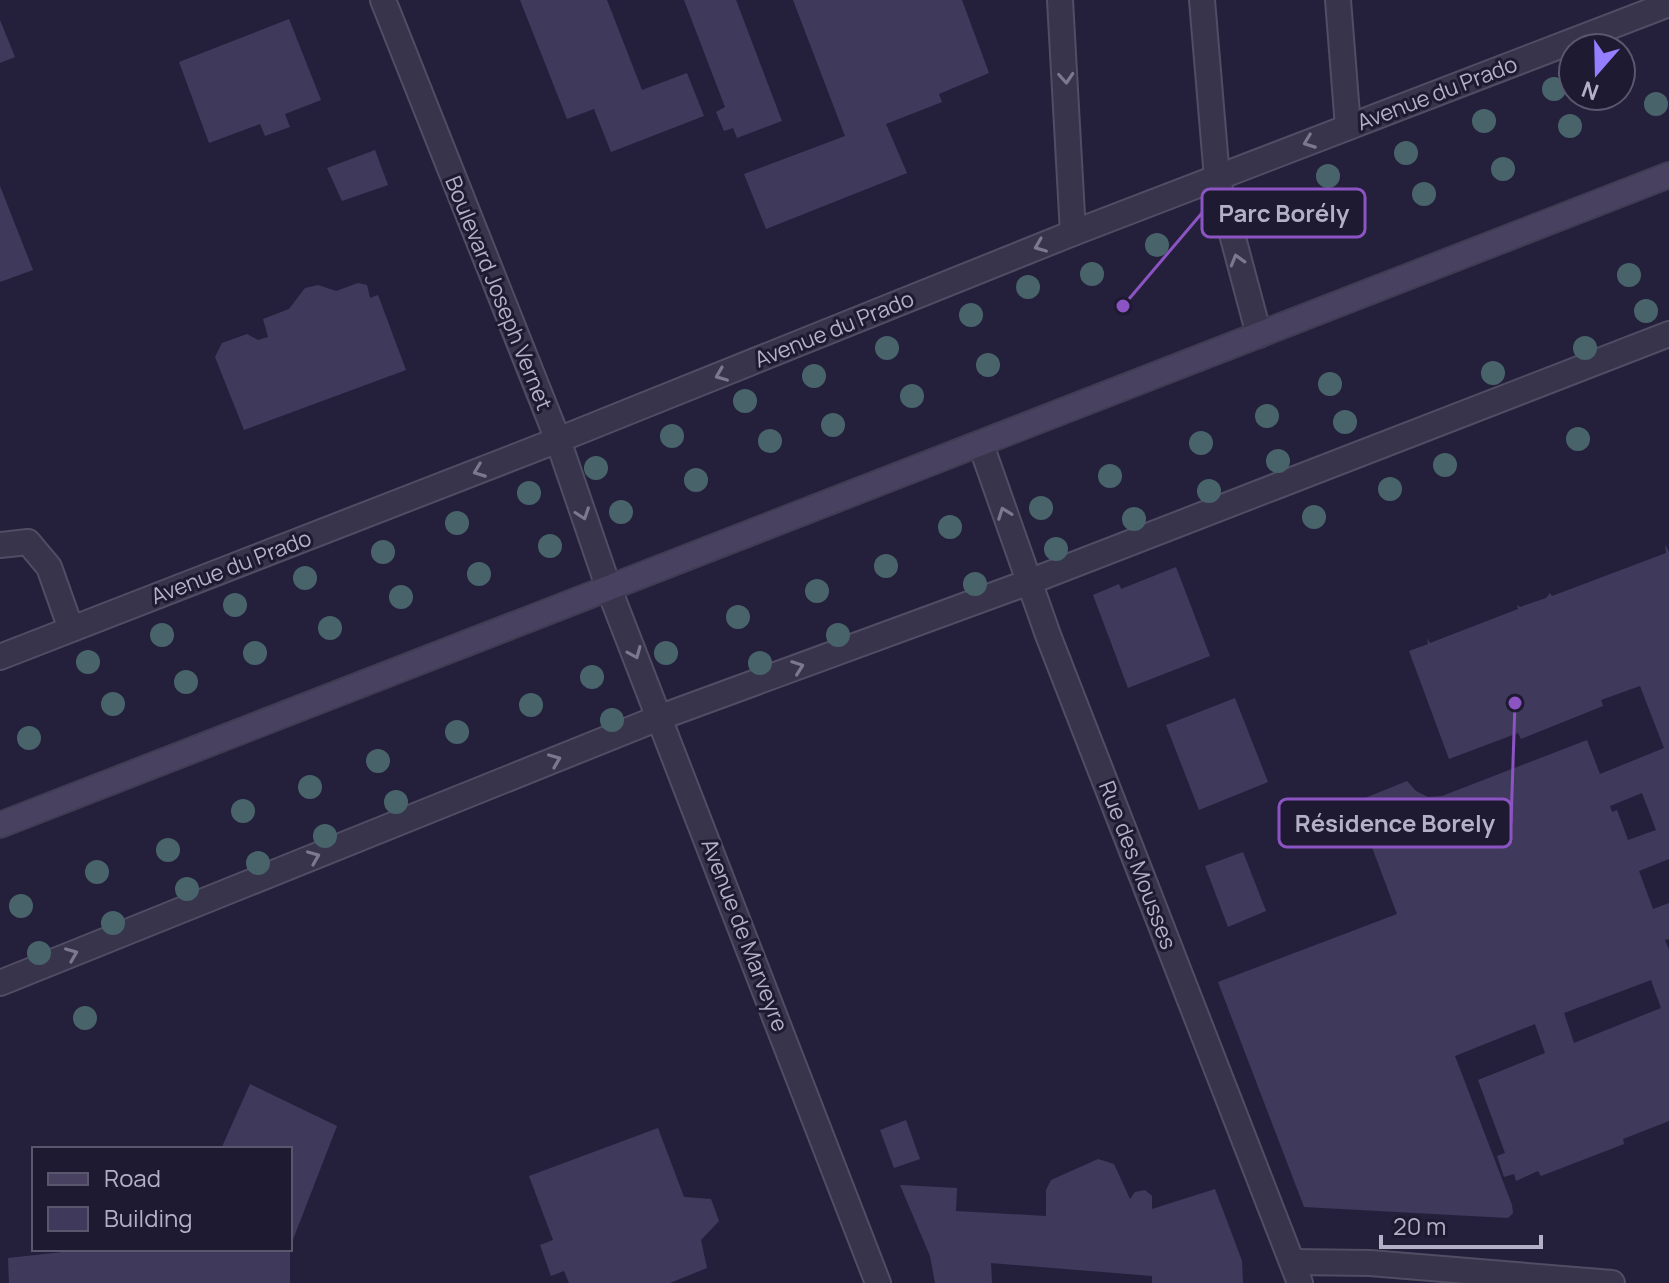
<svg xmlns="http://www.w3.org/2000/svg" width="1669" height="1283" viewBox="0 0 1669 1283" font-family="Manrope,sans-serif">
	<rect width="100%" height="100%" fill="#24203c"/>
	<g fill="#3f3a5b" fill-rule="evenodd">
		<path d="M520,0H607L642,90L687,73L704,116L611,152L594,109L567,119Z"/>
		<path d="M684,0H736L782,121L737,138L733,128L724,131L716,112L725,107Z"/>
		<path d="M793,0H962L989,73L939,94L942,102L886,124L907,173L766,229L744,174L845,136Z"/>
		<path d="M289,19L321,100L285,114L290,127L265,136L260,124L209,143L179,62Z"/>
		<path d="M0,20L15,57L0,63Z"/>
		<path d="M375,150L388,185L342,201L327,168Z"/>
		<path d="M0,186L33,270L0,282Z"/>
		<path d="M358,283L367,285L370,298L378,295L406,370L244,430L215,357L222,343L247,334L258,340L268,337L263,319L289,309L305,288L318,285L336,291Z"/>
		<path d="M1665,544L1669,552V859L1639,871L1653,909L1669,903V939L1665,940L1669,950V1121L1623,1139L1624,1144L1541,1176L1538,1171L1516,1181L1514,1174L1504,1177L1497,1156L1505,1153L1478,1080L1545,1053L1535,1024L1455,1056L1512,1205L1513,1213L1508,1218L1304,1207L1218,982L1397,914L1355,802L1407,781L1416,791L1428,797L1442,796L1587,740L1600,774L1664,748L1640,686L1601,700L1603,706L1521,739L1518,733L1449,759L1409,651L1428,644L1427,638L1430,643L1518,609L1517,605L1520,607L1546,598L1550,593L1552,596L1666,553ZM1642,793L1656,830L1628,840L1617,810L1612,812L1610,806ZM1651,980L1661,1008L1574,1043L1564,1013Z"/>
		<path d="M1176,567L1210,656L1128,688L1093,595L1119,584L1121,589Z"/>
		<path d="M1235,698L1268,782L1199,810L1166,725Z"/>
		<path d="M1243,852L1266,911L1228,927L1205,866Z"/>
		<path d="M250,1084L337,1126L292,1242L290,1149H221Z"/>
		<path d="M906,1120L920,1159L894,1168L880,1130Z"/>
		<path d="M658,1128L684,1197L711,1199L719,1221L701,1240L707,1268L670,1283H569L564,1271L551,1276L540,1245L553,1240L529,1176Z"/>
		<path d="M1098,1159L1114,1164L1130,1199L1135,1192L1145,1190L1152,1196V1209L1215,1189L1242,1261L1243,1283H1152V1276L991,1263L992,1283H935L930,1256L900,1185L957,1188L956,1211L1046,1216V1190L1051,1180Z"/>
		<path d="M91,1249H290V1283H9L8,1258Z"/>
	</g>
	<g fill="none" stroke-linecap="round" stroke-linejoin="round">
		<defs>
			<path id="lane" d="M0,545L28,542L49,567L71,629"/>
			<g id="street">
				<path d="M383,0L558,440L609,589L878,1283"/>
				<path d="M1060,0L1073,233"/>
				<path d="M1202,0L1217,178L1259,335"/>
				<path d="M1338,0L1348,127"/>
				<path d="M981,445L1048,635L1300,1283"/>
				<path d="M0,657L558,440L1073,233L1669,4"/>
				<path d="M0,983L661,717L1029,582L1669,334"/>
				<path d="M1294,1262L1370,1263L1612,1283"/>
			</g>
			<path id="secondary" d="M0,825L1669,175"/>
		</defs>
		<use href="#lane" stroke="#504d64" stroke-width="28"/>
		<use href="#street" stroke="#504d64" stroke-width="28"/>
		<use href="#secondary" stroke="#3e3b52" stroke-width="28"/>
		<use href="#lane" stroke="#38344c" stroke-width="24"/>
		<use href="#street" stroke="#38344c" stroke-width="24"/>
		<use href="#secondary" stroke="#484260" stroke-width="24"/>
	</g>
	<g fill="#48646a">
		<circle cx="1554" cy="89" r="12"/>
		<circle cx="1656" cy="104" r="12"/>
		<circle cx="1484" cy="121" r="12"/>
		<circle cx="1570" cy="126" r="12"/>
		<circle cx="1406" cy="153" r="12"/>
		<circle cx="1503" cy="169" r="12"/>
		<circle cx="1328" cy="176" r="12"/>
		<circle cx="1424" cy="194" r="12"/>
		<circle cx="1157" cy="245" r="12"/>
		<circle cx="1092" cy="274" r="12"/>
		<circle cx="1629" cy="275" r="12"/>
		<circle cx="1028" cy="287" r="12"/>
		<circle cx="1646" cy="311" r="12"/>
		<circle cx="971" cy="315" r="12"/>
		<circle cx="887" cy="348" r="12"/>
		<circle cx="1585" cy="348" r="12"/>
		<circle cx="988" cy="365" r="12"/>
		<circle cx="1493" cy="373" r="12"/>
		<circle cx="814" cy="376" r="12"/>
		<circle cx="1330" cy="384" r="12"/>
		<circle cx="912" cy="396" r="12"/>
		<circle cx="745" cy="401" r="12"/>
		<circle cx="1267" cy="416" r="12"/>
		<circle cx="1345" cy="422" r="12"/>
		<circle cx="833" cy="425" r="12"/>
		<circle cx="672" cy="436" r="12"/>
		<circle cx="1578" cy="439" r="12"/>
		<circle cx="770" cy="441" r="12"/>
		<circle cx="1201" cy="443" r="12"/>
		<circle cx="1278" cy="461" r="12"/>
		<circle cx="1445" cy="465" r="12"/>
		<circle cx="596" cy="468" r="12"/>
		<circle cx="1110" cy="476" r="12"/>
		<circle cx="696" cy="480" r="12"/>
		<circle cx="1390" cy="489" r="12"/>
		<circle cx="1209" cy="491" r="12"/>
		<circle cx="529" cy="493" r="12"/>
		<circle cx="1041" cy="508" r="12"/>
		<circle cx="621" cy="512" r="12"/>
		<circle cx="1314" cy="517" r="12"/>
		<circle cx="1134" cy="519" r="12"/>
		<circle cx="457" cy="523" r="12"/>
		<circle cx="950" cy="527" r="12"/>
		<circle cx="550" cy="546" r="12"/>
		<circle cx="1056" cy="549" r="12"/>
		<circle cx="383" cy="552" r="12"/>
		<circle cx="886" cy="566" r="12"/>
		<circle cx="479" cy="574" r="12"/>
		<circle cx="305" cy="578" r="12"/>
		<circle cx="975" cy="584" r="12"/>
		<circle cx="817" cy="591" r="12"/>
		<circle cx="401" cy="597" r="12"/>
		<circle cx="235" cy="605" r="12"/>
		<circle cx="738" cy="617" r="12"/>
		<circle cx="330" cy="628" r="12"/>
		<circle cx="162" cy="635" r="12"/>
		<circle cx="838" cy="635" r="12"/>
		<circle cx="255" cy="653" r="12"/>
		<circle cx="666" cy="653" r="12"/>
		<circle cx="88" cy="662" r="12"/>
		<circle cx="760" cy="663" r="12"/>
		<circle cx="592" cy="677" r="12"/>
		<circle cx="186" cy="682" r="12"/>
		<circle cx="113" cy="704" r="12"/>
		<circle cx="531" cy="705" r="12"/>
		<circle cx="612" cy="720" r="12"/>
		<circle cx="457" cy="732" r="12"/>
		<circle cx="29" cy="738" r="12"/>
		<circle cx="378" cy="761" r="12"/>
		<circle cx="310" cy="787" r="12"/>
		<circle cx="396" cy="802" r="12"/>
		<circle cx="243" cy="811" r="12"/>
		<circle cx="325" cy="836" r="12"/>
		<circle cx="168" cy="850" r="12"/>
		<circle cx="258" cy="863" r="12"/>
		<circle cx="97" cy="872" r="12"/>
		<circle cx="187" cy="889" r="12"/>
		<circle cx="21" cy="906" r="12"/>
		<circle cx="113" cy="923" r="12"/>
		<circle cx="39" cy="953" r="12"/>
		<circle cx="85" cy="1018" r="12"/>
	</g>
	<defs><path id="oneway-chevron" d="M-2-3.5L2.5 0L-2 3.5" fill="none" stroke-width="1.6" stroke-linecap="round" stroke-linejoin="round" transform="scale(2)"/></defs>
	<g stroke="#7c7890">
		<use href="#oneway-chevron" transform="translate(1066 78) rotate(86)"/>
		<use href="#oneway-chevron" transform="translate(1309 142) rotate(159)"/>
		<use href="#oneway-chevron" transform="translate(1040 246) rotate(158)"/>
		<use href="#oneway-chevron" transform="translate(1237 260) rotate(-106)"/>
		<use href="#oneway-chevron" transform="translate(721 375) rotate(158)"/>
		<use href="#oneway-chevron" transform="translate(479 471) rotate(159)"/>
		<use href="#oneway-chevron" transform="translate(1004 513) rotate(-110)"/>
		<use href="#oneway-chevron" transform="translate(583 514) rotate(71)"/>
		<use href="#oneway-chevron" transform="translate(635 653) rotate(67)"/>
		<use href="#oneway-chevron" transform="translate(798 667) rotate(-20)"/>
		<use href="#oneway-chevron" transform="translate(555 760) rotate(-22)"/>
		<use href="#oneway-chevron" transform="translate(314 857) rotate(-22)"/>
		<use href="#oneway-chevron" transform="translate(72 954) rotate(-22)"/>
	</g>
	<g text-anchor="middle" stroke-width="6" stroke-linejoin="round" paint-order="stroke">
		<g font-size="22" fill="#b4b0c8" stroke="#1d1a31">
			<text transform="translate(1437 93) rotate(-21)" y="8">Avenue du Prado</text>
			<text transform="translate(499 293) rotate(68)" y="8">Boulevard Joseph Vernet</text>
			<text transform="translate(834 329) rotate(-22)" y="8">Avenue du Prado</text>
			<text transform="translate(231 567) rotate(-21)" y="8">Avenue du Prado</text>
			<text transform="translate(1138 865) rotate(69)" y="8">Rue des Mousses</text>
			<text transform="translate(745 935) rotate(69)" y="8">Avenue de Marveyre</text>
		</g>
	</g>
	<path fill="none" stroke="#8c54c2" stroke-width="3" d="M1123 306L1202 213M1515 703L1511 823"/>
	<g fill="#8c54c2" stroke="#1d1a31" stroke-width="3">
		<circle cx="1123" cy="306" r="8"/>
		<circle cx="1515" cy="703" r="8"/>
	</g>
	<g fill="#1d1a31" stroke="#8c54c2" stroke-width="3">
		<rect x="1202" y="189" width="163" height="48" rx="8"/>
		<rect x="1279" y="799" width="232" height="48" rx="8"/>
	</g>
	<g font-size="24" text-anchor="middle" font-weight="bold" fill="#b4b0c8">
		<text x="1284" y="222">Parc Borély</text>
		<text x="1395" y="832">Résidence Borely</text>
	</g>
	<rect x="32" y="1147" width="260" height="104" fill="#1d1a31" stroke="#59566d" stroke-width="2"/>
	<rect x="48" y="1173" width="40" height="12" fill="#484260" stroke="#59566d" stroke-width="2"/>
	<text x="104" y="1187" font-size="24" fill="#b4b0c8">Road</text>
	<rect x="48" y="1207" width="40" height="24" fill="#3f3a5b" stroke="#59566d" stroke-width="2"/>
	<text x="104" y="1227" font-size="24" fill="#b4b0c8">Building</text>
	<g transform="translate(1597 72) rotate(200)"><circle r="38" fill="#1d1a31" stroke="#59566d" stroke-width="2"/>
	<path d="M0-6L14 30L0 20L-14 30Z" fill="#957eff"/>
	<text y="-12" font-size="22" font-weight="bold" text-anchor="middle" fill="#b4b0c8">N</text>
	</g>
	<path d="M1381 1235v12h160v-12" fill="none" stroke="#b4b0c8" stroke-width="4"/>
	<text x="1393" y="1235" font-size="24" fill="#b4b0c8" stroke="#1d1a31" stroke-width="6" paint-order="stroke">20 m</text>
</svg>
